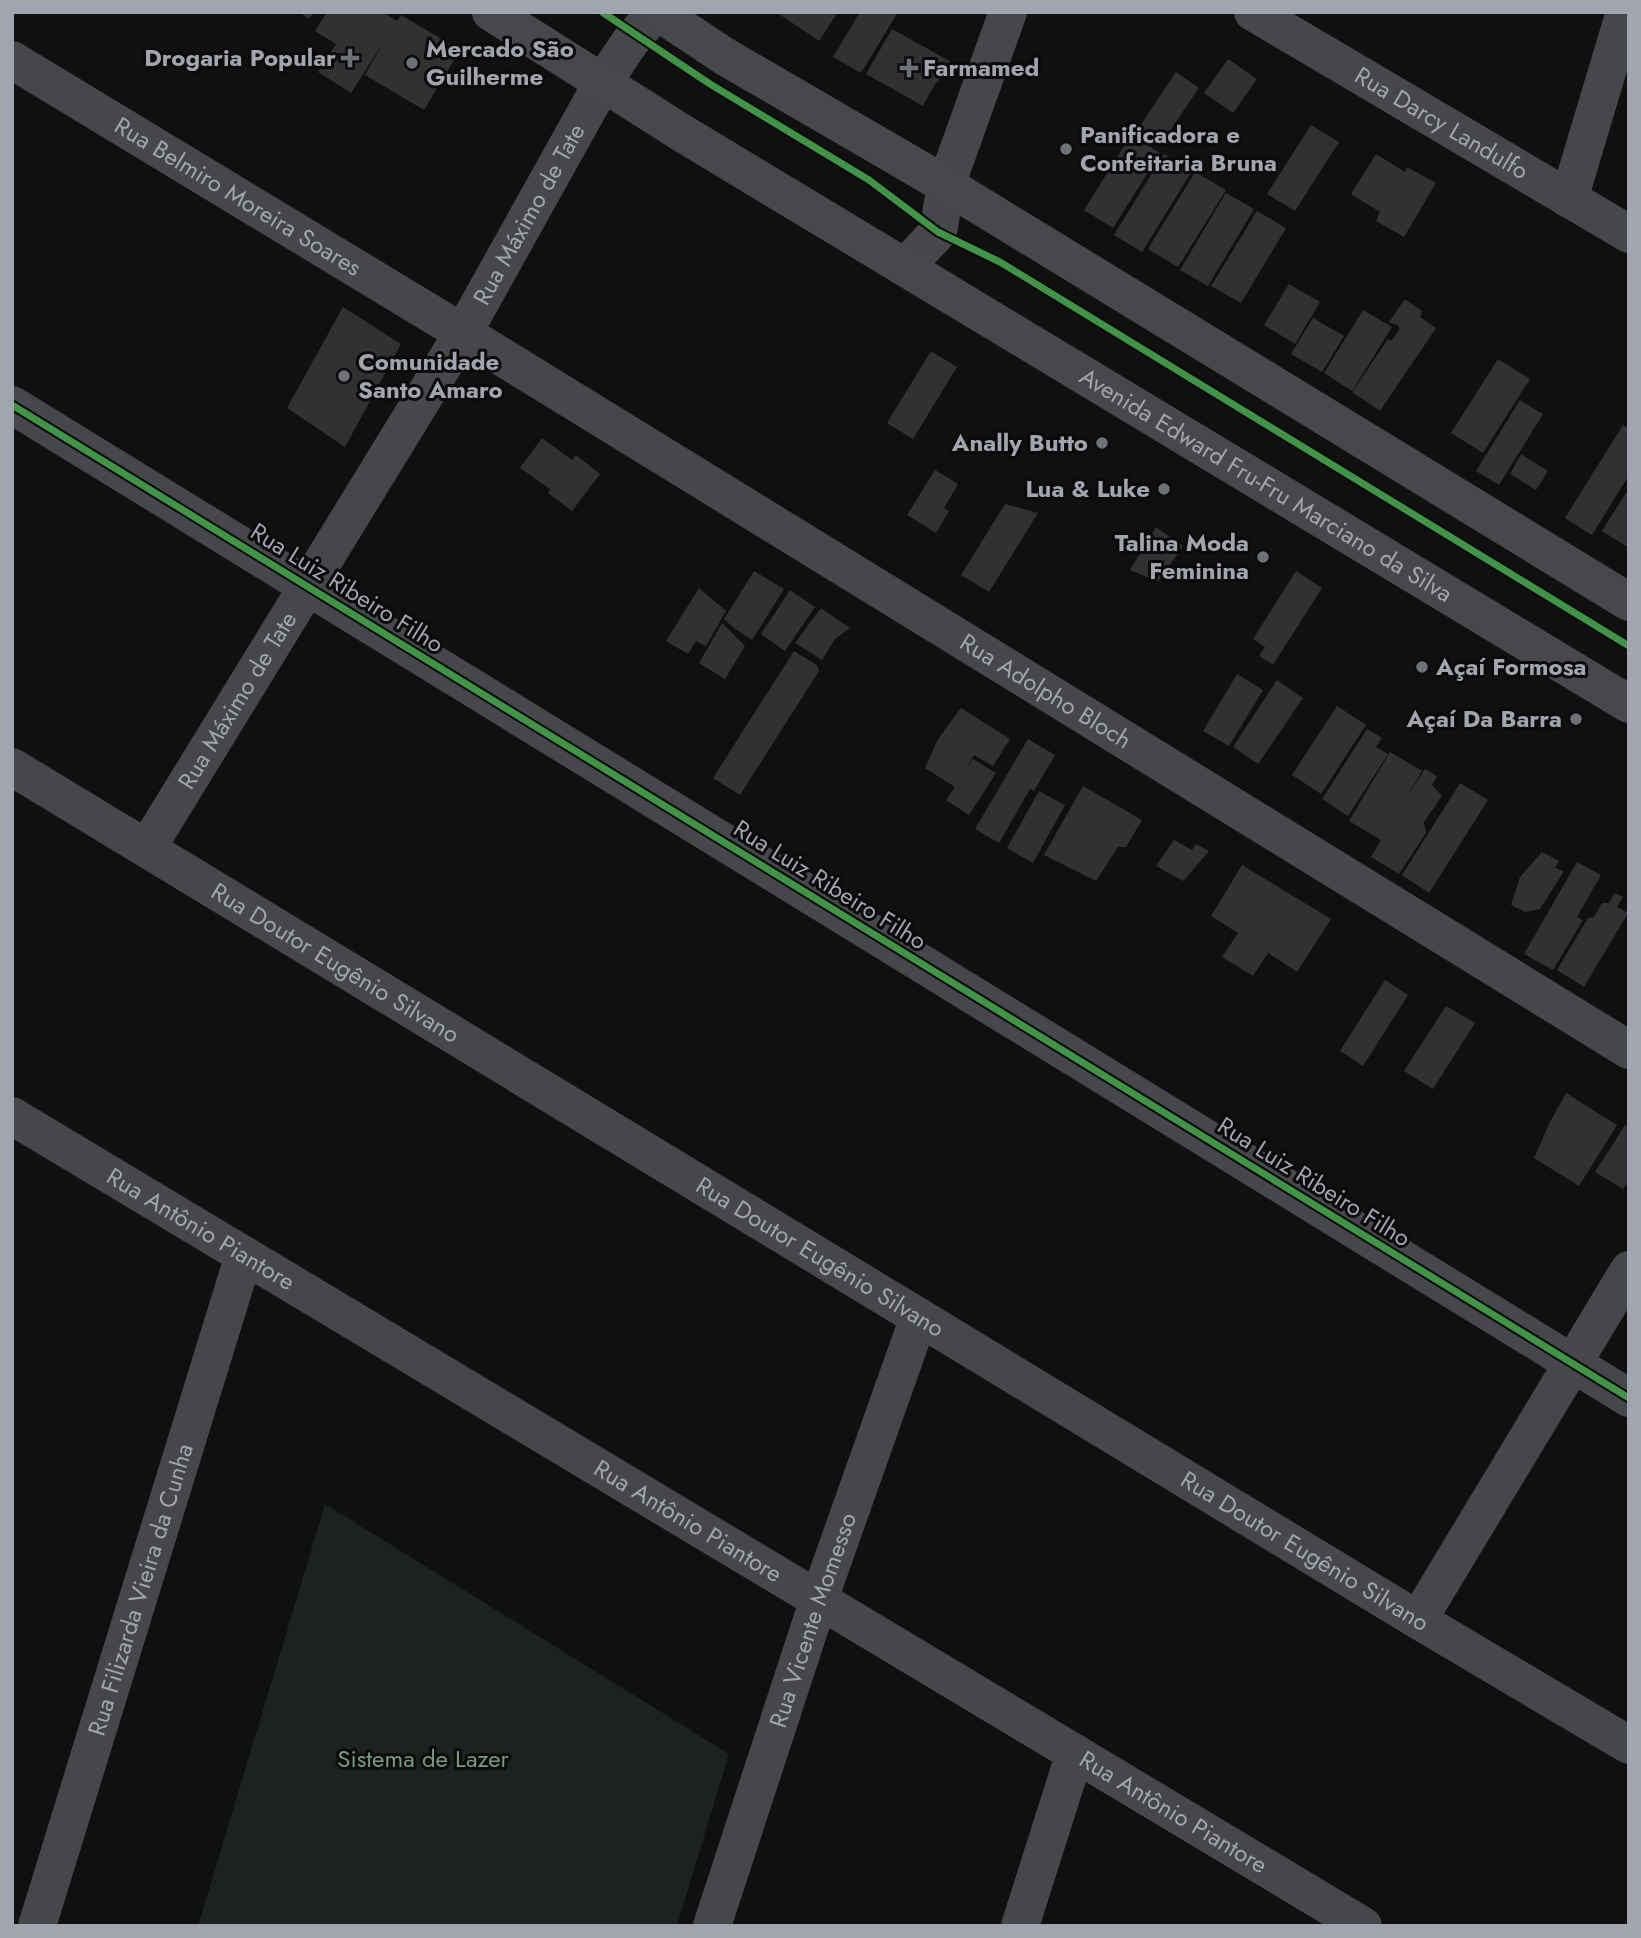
<svg xmlns="http://www.w3.org/2000/svg" width="1641" height="1938" viewBox="0 0 1641 1938" font-family="Jost,sans-serif">
	<rect width="100%" height="100%" fill="#101011"/>
	<path fill="#1c221e" d="M325,1504L729,1754L677,1926H198Z"/>
	<g fill="#313133">
		<path d="M299,12H314L309,19Z"/>
		<path d="M327,12H383L397,21L401,15L460,50L424,110L365,75L383,43L351,93L318,72L336,44L315,31Z"/>
		<path d="M776,12H838L819,41Z"/>
		<path d="M860,12H898L861,73L833,57Z"/>
		<path d="M892,29L955,64L935,84L923,106L866,74Z"/>
		<path d="M1228,59L1257,79L1233,113L1204,93Z"/>
		<path d="M1176,72L1199,88L1161,144L1138,129Z"/>
		<path d="M1311,125L1339,142L1295,211L1267,194Z"/>
		<path d="M1131,135L1160,153L1113,228L1084,210Z"/>
		<path d="M1164,154L1192,171L1142,252L1114,235Z"/>
		<path d="M1376,154L1405,172L1407,167L1436,183L1404,237L1376,221L1380,212L1351,194Z"/>
		<path d="M1195,172L1226,190L1178,267L1148,249Z"/>
		<path d="M1226,193L1254,209L1208,286L1180,270Z"/>
		<path d="M1257,211L1286,228L1241,303L1211,286Z"/>
		<path d="M1289,284L1320,302L1295,344L1264,325Z"/>
		<path d="M1405,299L1422,311L1420,317L1436,328L1380,411L1352,392L1388,339L1391,341L1399,330V326L1389,322Z"/>
		<path d="M343,307L401,344L345,447L287,408Z"/>
		<path d="M1363,310L1392,327L1352,391L1324,373Z"/>
		<path d="M1313,318L1344,336L1322,372L1291,354Z"/>
		<path d="M931,351L957,367L913,439L887,423Z"/>
		<path d="M1498,359L1530,379L1483,453L1451,433Z"/>
		<path d="M1520,400L1543,414L1499,485L1476,471Z"/>
		<path d="M1623,425L1629,429V475L1592,535L1565,518Z"/>
		<path d="M542,438L572,460L576,455L600,474L572,511L548,493L550,489L520,468Z"/>
		<path d="M1521,454L1548,471L1536,490L1510,474Z"/>
		<path d="M935,470L958,484L944,508L949,511L936,533L907,515Z"/>
		<path d="M1629,488V548L1602,531Z"/>
		<path d="M1005,504L1038,513L989,592L961,575Z"/>
		<path d="M1156,527L1183,546L1158,582L1130,570Z"/>
		<path d="M754,571L784,589L752,640L735,629L724,619Z"/>
		<path d="M1296,571L1322,588L1273,665L1259,656L1265,647L1253,639Z"/>
		<path d="M699,588L726,611L706,646L696,641L688,654L666,641Z"/>
		<path d="M790,590L815,607L785,651L761,634Z"/>
		<path d="M821,608L850,628L835,639L822,660L795,643Z"/>
		<path d="M722,623L745,646L725,679L699,663Z"/>
		<path d="M794,651L817,665L819,671L740,795L713,778Z"/>
		<path d="M1237,674L1263,690L1229,746L1203,731Z"/>
		<path d="M1277,680L1303,698L1258,764L1233,747Z"/>
		<path d="M1337,706L1366,725L1321,794L1292,775Z"/>
		<path d="M961,708L1010,739L993,766L974,755L967,767L973,759L996,773L969,815L946,800L955,787L925,768L938,739Z"/>
		<path d="M1367,729L1382,738L1376,747L1388,754L1348,816L1322,799Z"/>
		<path d="M1028,739L1055,755L1034,791L1030,789L999,843L975,829Z"/>
		<path d="M1390,752L1422,771L1406,798L1425,769L1437,776L1432,785L1442,796L1424,822L1426,833L1399,874L1371,857L1381,840L1349,821Z"/>
		<path d="M1460,783L1488,800L1429,893L1402,875Z"/>
		<path d="M1083,786L1142,820L1126,847H1118L1096,881L1044,855Z"/>
		<path d="M1039,791L1065,805L1033,863L1007,848Z"/>
		<path d="M1174,840L1192,850L1196,844L1209,851L1183,881L1156,866Z"/>
		<path d="M1542,852L1559,861L1555,868L1564,871L1540,909L1525,912L1511,905L1520,877Z"/>
		<path d="M1577,862L1601,875L1577,917L1583,920L1553,970L1524,954Z"/>
		<path d="M1242,865L1331,919L1297,972L1268,953L1253,976L1222,957L1238,933L1211,916Z"/>
		<path d="M1615,893L1623,897L1617,907L1628,913L1584,987L1557,970L1588,918L1594,917L1602,903H1609Z"/>
		<path d="M1385,980L1408,995L1363,1066L1340,1051Z"/>
		<path d="M1446,1006L1475,1023L1433,1089L1404,1071Z"/>
		<path d="M1566,1093L1617,1125L1579,1186L1534,1158L1550,1122Z"/>
		<path d="M1625,1125L1629,1127V1181L1623,1189L1595,1172Z"/>
	</g>
	<g fill="none" stroke-linecap="round" stroke-linejoin="round">
		<g stroke="#46474a" stroke-width="38">
			<path id="s1" d="M1253,12L1629,234"/>
			<path id="s2" d="M12,60L463,333L1629,1050"/>
			<path d="M1569,199L1625,12"/>
			<path d="M905,267L938,232L946,185L1008,12"/>
			<path d="M12,405L1629,1398"/>
			<path id="s3" d="M12,767L1418,1620L1629,1745"/>
			<path id="s4" d="M147,848L463,333L603,82L630,42L655,12"/>
			<path id="s5" d="M12,1116L1363,1926"/>
			<path d="M1418,1620L1629,1270"/>
			<path id="s6" d="M37,1926L244,1255"/>
			<path id="s7" d="M712,1926L819,1599L919,1317"/>
			<path d="M1020,1926L1075,1753"/>
		</g>
		<g stroke="#48484c" stroke-width="38">
			<path id="s8" d="M491,12L682,133L1629,704"/>
			<path d="M658,12L724,56L946,185L1629,602"/>
		</g>
		<defs>
			<g id="cycleway">
				<path d="M602,12L710,84L869,180L938,232L1000,262L1629,646"/>
				<path d="M12,405L1629,1398"/>
			</g>
		</defs>
		<use href="#cycleway" stroke="#0b0b0c" stroke-width="11"/>
		<use href="#cycleway" stroke="#419447" stroke-width="7"/>
	</g>
	<g fill="#6f7178" stroke="#0b0b0c" stroke-width="2.5">
		<path d="M346.5 47.5h7v7h7v7h-7v7h-7v-7h-7v-7h7z"/>
		<circle cx="412" cy="63" r="7"/>
		<path d="M905.5 57.5h7v7h7v7h-7v7h-7v-7h-7v-7h7z"/>
		<circle cx="1066" cy="149" r="7"/>
		<circle cx="344" cy="376" r="7"/>
		<circle cx="1102" cy="443" r="7"/>
		<circle cx="1164" cy="489" r="7"/>
		<circle cx="1263" cy="557" r="7"/>
		<circle cx="1422" cy="667" r="7"/>
		<circle cx="1576" cy="719" r="7"/>
	</g>
	<g text-anchor="middle" stroke-width="6" stroke-linejoin="round" paint-order="stroke">
		<g font-size="24" font-weight="bold" fill="#a2a5b0" stroke="#0b0b0c" text-anchor="start">
			<text x="426" y="57">Mercado São<tspan x="426" dy="28">Guilherme</tspan></text>
			<text x="336" y="66" text-anchor="end">Drogaria Popular</text>
			<text x="923" y="76">Farmamed</text>
			<text x="1080" y="143">Panificadora e<tspan x="1080" dy="28">Confeitaria Bruna</tspan></text>
			<text x="358" y="370">Comunidade<tspan x="358" dy="28">Santo Amaro</tspan></text>
			<text x="1088" y="451" text-anchor="end">Anally Butto</text>
			<text x="1150" y="497" text-anchor="end">Lua &amp; Luke</text>
			<text x="1249" y="551" text-anchor="end">Talina Moda<tspan x="1249" dy="28">Feminina</tspan></text>
			<text x="1436" y="675">Açaí Formosa</text>
			<text x="1562" y="727" text-anchor="end">Açaí Da Barra</text>
		</g>
		<g font-size="24" fill="#a2a5b0" stroke="#0b0b0c">
			<text dy="8" stroke="none"><textPath href="#s1" startOffset="219">Rua Darcy Landulfo</textPath></text>
			<text dy="8" stroke="none"><textPath href="#s2" startOffset="264">Rua Belmiro Moreira Soares</textPath></text>
			<text dy="8" stroke="none"><textPath href="#s4" startOffset="740">Rua Máximo de Tate</textPath></text>
			<text dy="8" stroke="none"><textPath href="#s8" startOffset="908">Avenida Edward Fru-Fru Marciano da Silva</textPath></text>
			<text transform="translate(347 588) rotate(32)" y="8">Rua Luiz Ribeiro Filho</text>
			<text dy="8" stroke="none"><textPath href="#s2" startOffset="1211">Rua Adolpho Bloch</textPath></text>
			<text dy="8" stroke="none"><textPath href="#s4" startOffset="173">Rua Máximo de Tate</textPath></text>
			<text transform="translate(830 885) rotate(32)" y="8">Rua Luiz Ribeiro Filho</text>
			<text dy="8" stroke="none"><textPath href="#s3" startOffset="378">Rua Doutor Eugênio Silvano</textPath></text>
			<text transform="translate(1314 1182) rotate(32)" y="8">Rua Luiz Ribeiro Filho</text>
			<text dy="8" stroke="none"><textPath href="#s5" startOffset="220">Rua Antônio Piantore</textPath></text>
			<text dy="8" stroke="none"><textPath href="#s3" startOffset="945">Rua Doutor Eugênio Silvano</textPath></text>
			<text dy="8" stroke="none"><textPath href="#s5" startOffset="788">Rua Antônio Piantore</textPath></text>
			<text dy="8" stroke="none"><textPath href="#s3" startOffset="1512">Rua Doutor Eugênio Silvano</textPath></text>
			<text dy="8" stroke="none"><textPath href="#s6" startOffset="352">Rua Filizarda Vieira da Cunha</textPath></text>
			<text dy="8" stroke="none"><textPath href="#s7" startOffset="322">Rua Vicente Momesso</textPath></text>
			<text dy="8" stroke="none"><textPath href="#s5" startOffset="1354">Rua Antônio Piantore</textPath></text>
		</g>
		<g font-size="24" fill="#7a9a80" stroke="#0b0b0c">
			<text x="423" y="1767">Sistema de Lazer</text>
		</g>
	</g>
	<rect width="1641" height="1938" fill="none" stroke="#a2a5b0" stroke-width="28"/>
</svg>
